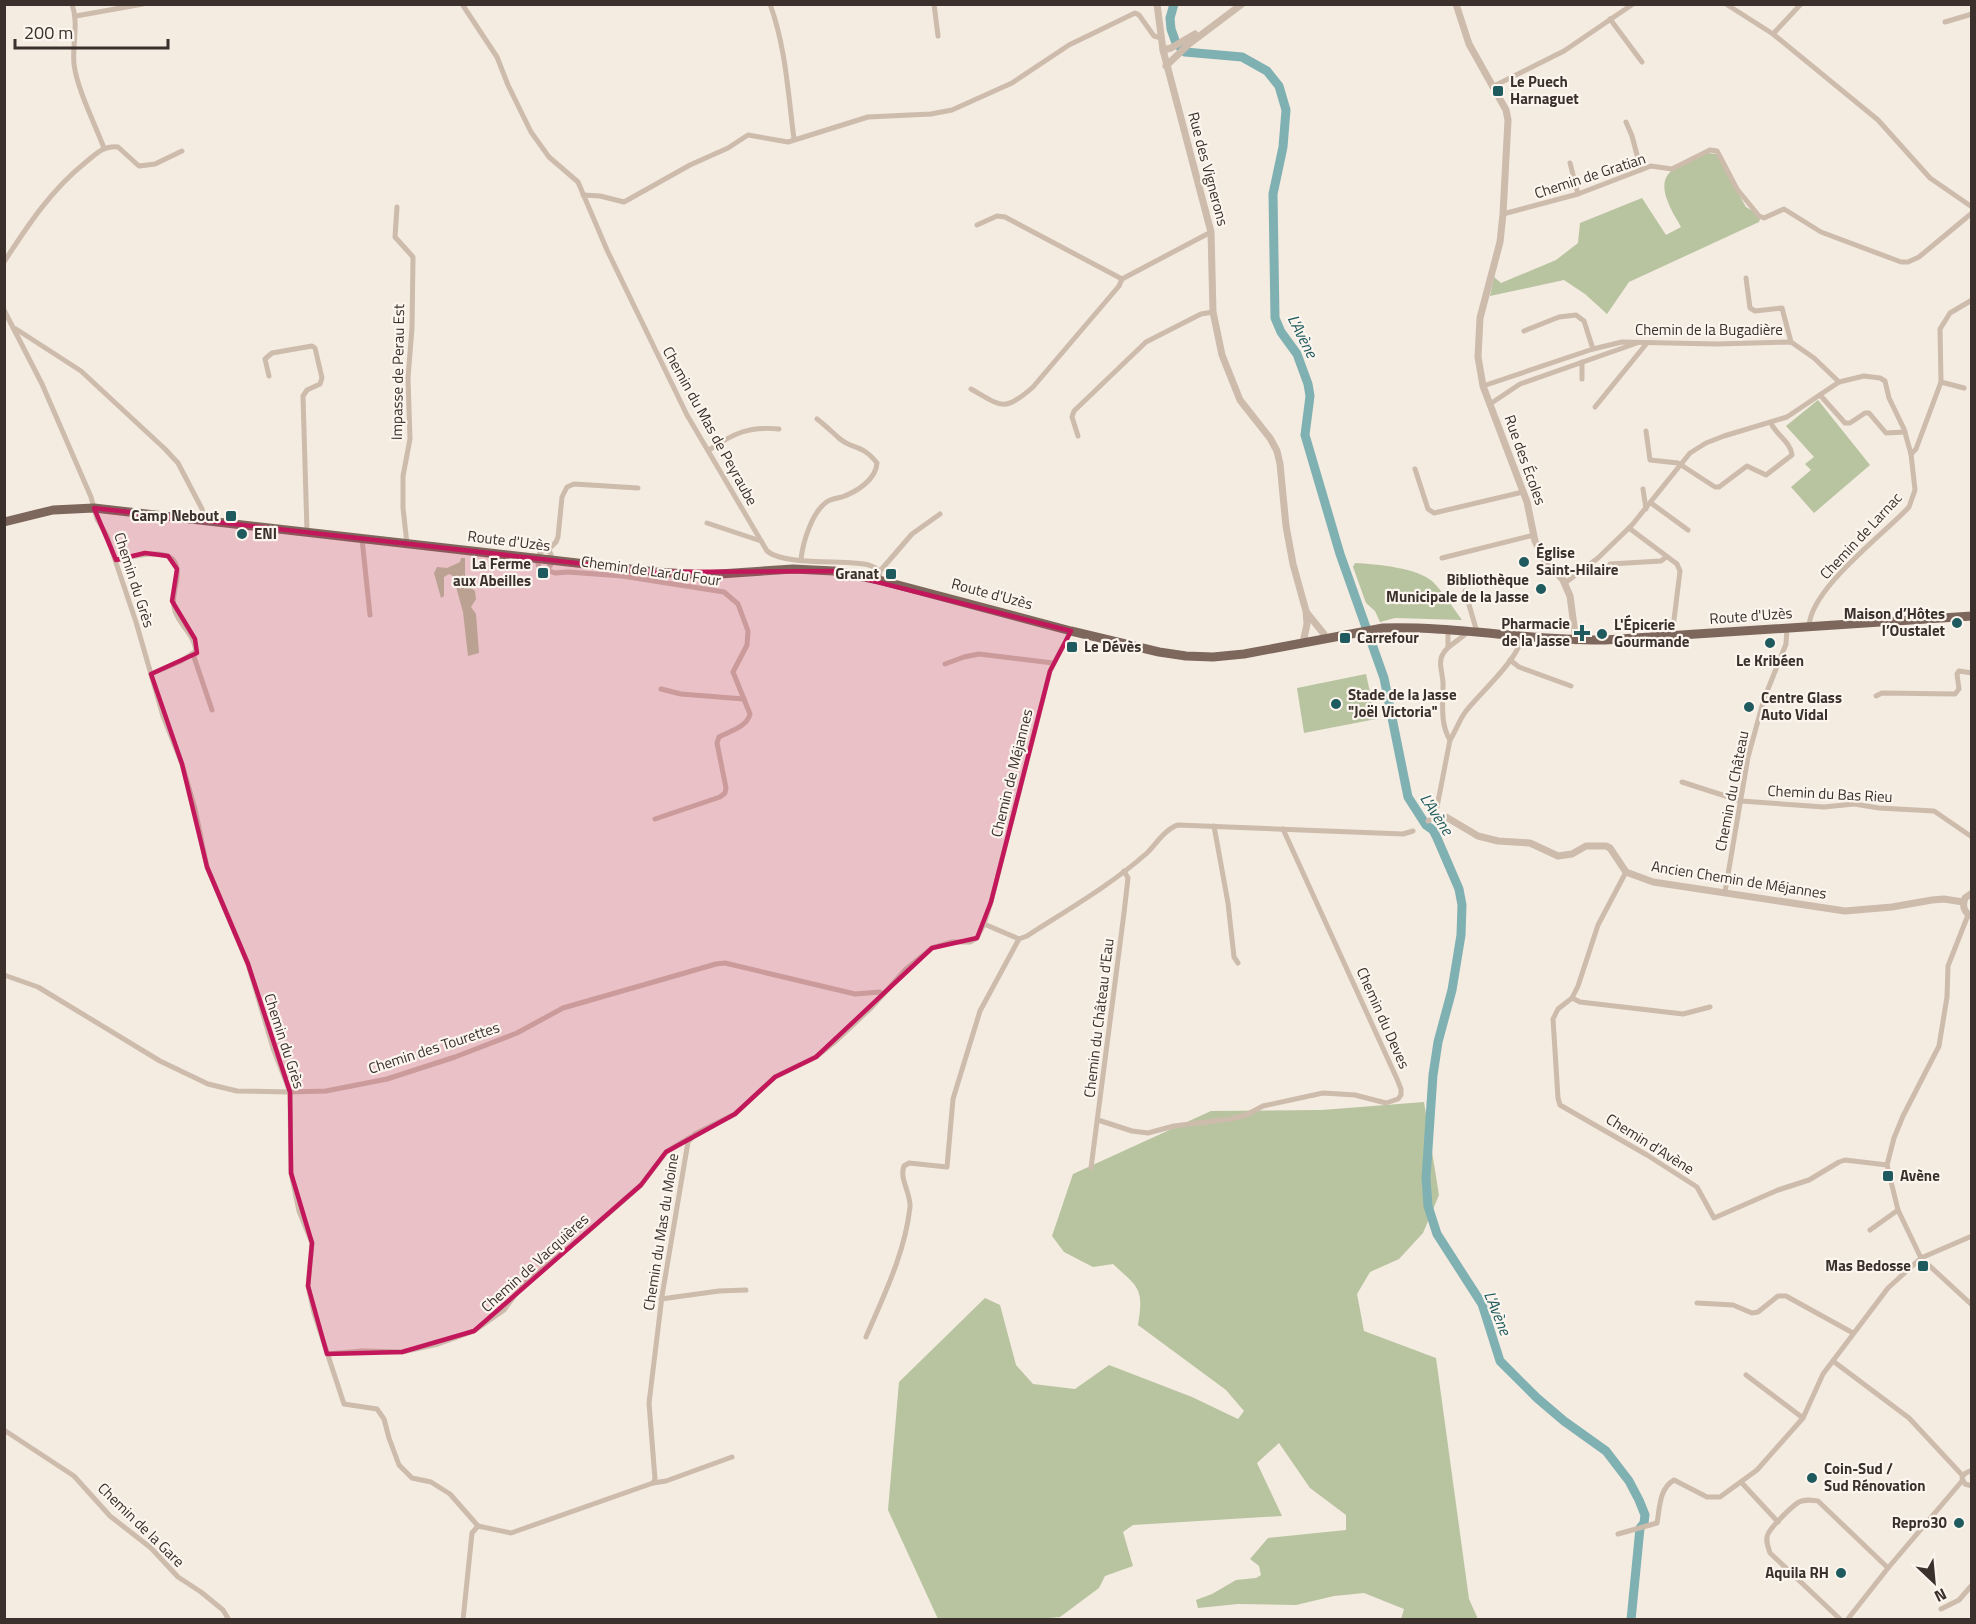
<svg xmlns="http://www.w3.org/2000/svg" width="1976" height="1624" viewBox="0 0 1976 1624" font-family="'Titillium Web',sans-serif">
	<rect width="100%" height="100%" fill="#f4ebe1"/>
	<g fill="#b8c4a0">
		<path d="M1708,153L1716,154L1746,207L1761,216L1759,222L1629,282L1607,314L1585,294L1564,280L1490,296L1494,277L1501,283L1556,260L1578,243L1580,223L1642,198L1666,235L1681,227C1677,219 1671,211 1668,202C1654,168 1683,165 1708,153Z"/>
		<path d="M1818,400L1870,465L1814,513L1791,487L1811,470L1805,464L1814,457L1786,426Z"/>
		<path d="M461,558H465V575L468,586L475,591L476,599L471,607L476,614L479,653L468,656L463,612L453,576L449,574L444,577V596L441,598L434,573L437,567L447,568L460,562Z"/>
		<path d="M1355,563C1376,564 1419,568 1433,582C1444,593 1453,608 1462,620L1395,618L1380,622L1375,611L1366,603L1353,567Z"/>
		<path d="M1366,674L1376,719L1304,733L1297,688Z"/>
		<path d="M1424,1102L1439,1195L1423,1233L1399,1259L1370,1272L1357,1294L1364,1331L1436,1358L1469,1599L1478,1619H1401L1404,1609L1364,1593L1334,1596L1296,1605L1238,1604L1198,1608L1196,1600L1212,1594L1236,1580L1256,1578L1261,1575L1259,1566L1250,1559L1268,1538L1346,1530V1515L1310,1488L1279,1443L1257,1463L1282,1516L1133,1525L1123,1532L1133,1566L1105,1576L1099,1588L1060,1617L1027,1620L938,1619L888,1510L899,1382L985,1298L1000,1305L1016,1365L1033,1384L1075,1389L1109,1365L1192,1397L1238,1419L1244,1411L1226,1390L1138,1325C1144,1288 1139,1288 1113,1264L1093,1267L1064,1252L1052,1236L1073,1174L1211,1111L1322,1110Z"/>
	</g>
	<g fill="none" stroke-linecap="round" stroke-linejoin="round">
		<path stroke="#7fb0b2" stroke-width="9" d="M1174,4L1170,18L1171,29L1176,43L1185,52L1242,57L1267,71L1279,86L1286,110L1283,147L1273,194L1275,318L1281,332L1297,354L1308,384L1310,396L1305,435L1340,554L1384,678L1408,797L1426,825L1433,830L1437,838L1459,889L1462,905L1461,935L1452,990L1438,1042L1433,1075L1426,1178L1428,1206L1437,1234L1482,1304L1500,1361L1537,1398L1564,1421L1606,1451L1629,1481L1639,1500L1645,1515L1644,1523L1640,1528L1631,1620"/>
		<g stroke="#cdbbac" stroke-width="5">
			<path d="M72,4C79,24 72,44 74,64C77,89 95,124 104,148"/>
			<path d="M462,4L497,57L508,85L531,132L549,157L578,182L607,250L687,415L767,551C782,564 832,561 854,563C863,564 872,564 880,571L879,580"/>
			<path d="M770,4C786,48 788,94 794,139"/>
			<path d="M934,4L938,36"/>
			<path d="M1726,4L1773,34L1878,120L1930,178L1972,207"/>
			<path d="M76,16L143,4"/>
			<path d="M1610,19L1642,62"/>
			<path d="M1945,22L1972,14"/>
			<path d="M1773,34L1801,4"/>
			<path d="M1492,87L1564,51L1633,4"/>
			<path d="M1626,122L1632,136L1641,170"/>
			<path d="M1570,163L1578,194"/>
			<path d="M583,195L600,196L624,202L690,165L728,148L748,135L788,142L868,117L931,114L952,110L1012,83L1069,45L1135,13L1139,15L1154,36L1161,38"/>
			<path d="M397,207L395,237L413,257L412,328L408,378L410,439L403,476V508L407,544"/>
			<path d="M1503,214L1578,194L1651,166L1672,169L1710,150L1717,151L1737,189L1759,216L1764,218L1784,209L1821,232L1901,262H1908L1919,257L1972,213"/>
			<path d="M977,225L997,216L1005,217L1122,279"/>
			<path d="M4,262C28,225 51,190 86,162C96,154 104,145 118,147L139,166L155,164L182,151"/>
			<path d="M1746,278L1750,308L1755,311L1782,308L1791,342"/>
			<path d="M4,310L42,384L91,497L97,519L107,536L136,622L163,716L182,764L195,809L207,867L248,964L273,1048L290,1092L291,1173L299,1211L312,1243L308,1286L314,1313L344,1404L377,1409L384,1419L389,1438L399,1465L412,1478L431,1482L450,1494L478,1526"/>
			<path d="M16,329L81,371L165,449L178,463L202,509L205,519"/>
			<path d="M1524,331L1559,317L1576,315L1584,321L1593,349"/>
			<path d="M269,376L265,359L272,353L312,346L315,348L322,378L320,384L307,390L303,396L307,532"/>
			<path d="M1582,379V362"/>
			<path d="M1941,382L1964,388"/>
			<path d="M1483,386L1593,349L1622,342L1717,344L1791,342L1814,358L1839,382"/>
			<path d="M971,389C1001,406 1004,413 1033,387L1119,286L1122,279L1211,232"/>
			<path d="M1820,395L1845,423H1850L1865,413H1869L1886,433L1905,432"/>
			<path d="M1490,404L1520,384L1637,343"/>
			<path d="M1595,407L1647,343"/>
			<path d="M1646,431L1650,460L1678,463L1715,487H1719L1747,466L1766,475L1792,455C1791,442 1776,435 1771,423"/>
			<path d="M1078,436L1072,417L1074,411L1146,342L1201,314L1213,312"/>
			<path d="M709,450C734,433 749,426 779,429"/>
			<path d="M1415,469L1428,509L1434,513L1523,492"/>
			<path d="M1643,489L1646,509"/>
			<path d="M1651,503L1688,530"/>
			<path d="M707,523L761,541"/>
			<path d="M1629,528L1677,564L1680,571L1672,636"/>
			<path d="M362,539L370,615"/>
			<path d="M544,550L550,552L553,561L547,570L539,568L537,559L540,553Z"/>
			<path d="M548,550L556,542L558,537L562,497L567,487L574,484L638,488"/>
			<path d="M1442,558L1534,535"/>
			<path d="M801,559C803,542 812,511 828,501C832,499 837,498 842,497C856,492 876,480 877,463C862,444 854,450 840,439C832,432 825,425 817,419"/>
			<path d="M116,560C130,557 175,544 177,569C179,583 170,596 175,611C180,626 194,634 196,651L181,661L151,674"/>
			<path d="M1610,564L1661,561L1666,557"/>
			<path d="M547,570L555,573L568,572L622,576L724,592L738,604L748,631L747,645L733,672L750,714C747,727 730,731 719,737L717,743L726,788L725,793L720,797L655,819"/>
			<path d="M880,571L912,534L940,514"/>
			<path d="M1565,583L1598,558L1632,525L1690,453L1706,443L1724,436L1787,417L1839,382L1864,376L1880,378L1885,381L1889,398L1904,429L1911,454"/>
			<path d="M1465,591L1477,632"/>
			<path d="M1809,627C1810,589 1883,535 1909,507L1915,490L1911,454L1916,449L1941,382L1940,329L1950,313L1972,300"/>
			<path d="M1448,647V628"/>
			<path d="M193,654L212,710"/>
			<path d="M1510,660L1519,667L1571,686"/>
			<path d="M945,664L964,657L979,654L1053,663"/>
			<path d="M661,689L681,694L744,699"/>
			<path d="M1876,696L1882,693L1955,694L1959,689L1957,674L1959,671L1972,673"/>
			<path d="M1450,740C1456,731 1459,720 1466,711C1480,693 1520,658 1522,636"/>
			<path d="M1682,782L1741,801L1824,807L1854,804L1879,808L1934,811L1972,837"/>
			<path d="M1428,821L1435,817L1450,740C1440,724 1443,704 1443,686C1444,676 1437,663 1443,654C1448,644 1460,641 1467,632"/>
			<path d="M1214,826L1228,903L1234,957L1238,963"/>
			<path d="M1626,872L1598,925L1578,986L1572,998L1558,1009L1553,1019L1558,1098L1560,1105L1647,1155L1697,1187L1714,1218L1778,1190L1809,1180L1839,1162L1845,1160L1887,1165"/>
			<path d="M1725,892L1748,757L1764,699L1786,644L1787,628"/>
			<path d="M1968,915L1948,966L1947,997L1939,1046L1903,1116L1894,1138L1887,1165L1898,1210L1921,1258L1972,1305"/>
			<path d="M984,924L1019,939L1027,936C1067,910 1111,885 1147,853C1156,844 1165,829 1178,825L1403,834L1413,831"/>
			<path d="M4,975L38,987L160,1061L208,1084L237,1091L290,1092L326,1091L387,1079L455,1057L517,1033L563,1008L716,964L725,963L855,994L880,992L883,994"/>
			<path d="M1572,998L1580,1002L1683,1014L1710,1007"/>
			<path d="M1098,1120L1132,1131L1148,1133L1174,1126L1231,1119L1246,1115L1263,1106L1323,1093L1355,1095L1386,1103L1398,1099L1401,1095V1089L1397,1079L1283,829"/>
			<path d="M1091,1168L1124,913L1128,878L1124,871"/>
			<path d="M1870,1230L1898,1210"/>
			<path d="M661,1299L719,1291L746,1290"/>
			<path d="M1697,1303L1733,1305L1752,1313L1758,1312L1778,1296H1786L1853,1333"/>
			<path d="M866,1337C884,1295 905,1253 910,1207C911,1193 899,1179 904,1166L909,1163L947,1167L953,1099L980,1011L1019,939"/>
			<path d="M327,1354L362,1351L402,1352L438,1344L474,1331L504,1310L521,1287L585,1234L641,1185L666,1152L691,1137"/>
			<path d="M1833,1361L1909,1418L1963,1476"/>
			<path d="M1746,1375L1803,1418"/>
			<path d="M4,1430L74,1476L110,1516L151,1548L178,1577L201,1592L223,1610L229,1620"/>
			<path d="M1972,1470L1964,1474L1962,1478L1965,1484L1972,1486"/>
			<path d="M1741,1482L1778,1522"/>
			<path d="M653,1483L666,1481L732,1457"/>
			<path d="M478,1526L511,1533L653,1483L655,1479L649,1403L662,1296L688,1142L695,1134L735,1114L775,1077L816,1057L836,1041L871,1008L905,970L932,948L952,942H970L977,938L984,924L991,902L1050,671L1071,631"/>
			<path d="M1618,1534L1657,1523C1660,1507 1659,1489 1674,1480L1707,1497H1720L1757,1470L1803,1418L1823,1374L1888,1288L1921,1258L1972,1236"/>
			<path d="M1941,1609L1959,1600L1972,1585"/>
			<path d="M463,1620L472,1533L478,1526"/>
			<path d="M1841,1620L1770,1553C1768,1547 1765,1540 1768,1534C1771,1527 1792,1506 1799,1502C1805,1499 1811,1500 1818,1501L1888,1568"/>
			<path d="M1847,1620L1888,1568L1962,1481"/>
		</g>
		<g stroke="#cdbbac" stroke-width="7">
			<path d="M1157,4L1163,50L1211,232L1213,312L1222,355L1240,400L1270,438L1277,451L1280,464L1286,526L1293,564L1306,611L1307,624L1303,643"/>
			<path d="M1456,4L1469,44L1506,110L1508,120L1503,214L1500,242L1480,318L1478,357L1483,386L1527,502L1535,541L1544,559L1563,580L1570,596L1576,641"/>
			<path d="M1163,50L1171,48L1195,34"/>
			<path d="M1166,66L1189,44L1242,4"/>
			<path d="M1307,613L1324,634L1325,638"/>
			<path d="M1435,817H1446L1478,836L1498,841L1530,843L1558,856L1572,854L1586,846H1606L1610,848L1626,872L1653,882L1845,911L1892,907L1932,900L1944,899L1963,902"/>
			<path d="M1972,893L1965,898C1962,906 1964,913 1972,916"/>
		</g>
		<path stroke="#7d675c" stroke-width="9" d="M4,522L53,510L94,508L656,572L705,575L793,569L834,571L879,580L1071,631L1159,652L1186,656L1213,657L1244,654L1383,628C1458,626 1530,641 1605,640L1972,616"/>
	</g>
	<path fill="#c2185b" fill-opacity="0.2" stroke="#c2185b" stroke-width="4.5" stroke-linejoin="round" d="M94,508L656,572L834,571L1071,631L1050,671L991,902L977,938L932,948L816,1057L775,1077L735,1114L666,1152L641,1185L474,1331L402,1352L327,1354L308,1286L312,1243L291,1173L290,1092L248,964L207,867L182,764L151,674L197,653L195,639L172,601L177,569L168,556L145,553L116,560Z"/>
	<g fill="#1f5a5e" stroke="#fbf5ee" stroke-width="2">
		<rect x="1492" y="85" width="12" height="12" rx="3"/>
		<rect x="225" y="510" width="12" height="12" rx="3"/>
		<circle cx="242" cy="534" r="6"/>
		<circle cx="1524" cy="562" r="6"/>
		<rect x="537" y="567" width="12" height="12" rx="3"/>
		<rect x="885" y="568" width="12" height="12" rx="3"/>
		<circle cx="1541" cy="589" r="6"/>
		<circle cx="1957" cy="623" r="6"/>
		<path d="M1579 624h6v6h6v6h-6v6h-6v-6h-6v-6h6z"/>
		<circle cx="1602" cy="634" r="6"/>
		<rect x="1339" y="632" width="12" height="12" rx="3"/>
		<circle cx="1770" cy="643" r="6"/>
		<rect x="1066" y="641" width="12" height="12" rx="3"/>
		<circle cx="1336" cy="704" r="6"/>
		<circle cx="1749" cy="707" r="6"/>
		<rect x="1882" y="1170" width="12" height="12" rx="3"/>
		<rect x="1917" y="1260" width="12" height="12" rx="3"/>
		<circle cx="1812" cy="1478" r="6"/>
		<circle cx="1959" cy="1523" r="6"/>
		<circle cx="1841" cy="1573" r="6"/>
	</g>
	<g text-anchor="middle" stroke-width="4.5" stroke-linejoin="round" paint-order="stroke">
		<g font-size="15" font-weight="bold" fill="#3b302b" stroke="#fbf5ee" text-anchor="start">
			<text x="1510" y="87">Le Puech<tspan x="1510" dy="17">Harnaguet</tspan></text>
			<text x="219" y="521" text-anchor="end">Camp Nebout</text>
			<text x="254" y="539">ENI</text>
			<text x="1536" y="558">Église<tspan x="1536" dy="17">Saint-Hilaire</tspan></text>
			<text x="531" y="569" text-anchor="end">La Ferme<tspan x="531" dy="17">aux Abeilles</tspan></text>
			<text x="879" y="579" text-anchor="end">Granat</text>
			<text x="1529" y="585" text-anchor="end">Bibliothèque<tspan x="1529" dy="17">Municipale de la Jasse</tspan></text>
			<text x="1945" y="619" text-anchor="end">Maison d’Hôtes<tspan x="1945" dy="17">l’Oustalet</tspan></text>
			<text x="1570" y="629" text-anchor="end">Pharmacie<tspan x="1570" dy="17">de la Jasse</tspan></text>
			<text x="1614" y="630">L'Épicerie<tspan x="1614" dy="17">Gourmande</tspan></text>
			<text x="1357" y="643">Carrefour</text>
			<text x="1084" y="652">Le Dévès</text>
			<text x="1770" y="666" text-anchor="middle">Le Kribéen</text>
			<text x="1348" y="700">Stade de la Jasse<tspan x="1348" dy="17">"Joël Victoria"</tspan></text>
			<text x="1761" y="703">Centre Glass<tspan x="1761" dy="17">Auto Vidal</tspan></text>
			<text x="1900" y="1181">Avène</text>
			<text x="1911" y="1271" text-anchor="end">Mas Bedosse</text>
			<text x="1824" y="1474">Coin-Sud /<tspan x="1824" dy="17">Sud Rénovation</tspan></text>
			<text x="1947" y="1528" text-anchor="end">Repro30</text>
			<text x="1829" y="1578" text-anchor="end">Aquila RH</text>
		</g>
		<g font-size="15" fill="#3b302b" stroke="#fbf5ee">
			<text transform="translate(1208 169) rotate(75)" y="5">Rue des Vignerons</text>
			<text transform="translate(1590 176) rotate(-18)" y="5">Chemin de Gratian</text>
			<text x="1709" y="335">Chemin de la Bugadière</text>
			<text transform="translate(398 372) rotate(-89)" y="5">Impasse de Perau Est</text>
			<text transform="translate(710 426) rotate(61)" y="5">Chemin du Mas de Peyraube</text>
			<text transform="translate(1525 460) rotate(70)" y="5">Rue des Écoles</text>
			<text transform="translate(1861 536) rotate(-47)" y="5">Chemin de Larnac</text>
			<text transform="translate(509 541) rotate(7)" y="5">Route d'Uzès</text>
			<text transform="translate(651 571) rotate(8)" y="5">Chemin de Lar du Four</text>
			<text transform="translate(134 580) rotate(72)" y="5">Chemin du Grès</text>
			<text transform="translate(992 594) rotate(15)" y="5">Route d'Uzès</text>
			<text transform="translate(1751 616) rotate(-4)" y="5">Route d'Uzès</text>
			<text transform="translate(1012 773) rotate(-76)" y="5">Chemin de Méjannes</text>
			<text transform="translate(1732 791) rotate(-79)" y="5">Chemin du Château</text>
			<text transform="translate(1830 794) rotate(3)" y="5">Chemin du Bas Rieu</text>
			<text transform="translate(1739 880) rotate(9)" y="5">Ancien Chemin de Méjannes</text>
			<text transform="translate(1099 1018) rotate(-83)" y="5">Chemin du Château d'Eau</text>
			<text transform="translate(1383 1018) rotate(66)" y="5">Chemin du Deves</text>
			<text transform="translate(284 1041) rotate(72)" y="5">Chemin du Grès</text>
			<text transform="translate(434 1048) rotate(-18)" y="5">Chemin des Tourettes</text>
			<text transform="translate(1650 1144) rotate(32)" y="5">Chemin d'Avène</text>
			<text transform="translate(661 1232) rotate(-81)" y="5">Chemin du Mas du Moine</text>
			<text transform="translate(535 1263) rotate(-42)" y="5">Chemin de Vacquières</text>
			<text transform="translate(141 1525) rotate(44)" y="5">Chemin de la Gare</text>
		</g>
		<g font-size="16" font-style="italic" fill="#1f5a5e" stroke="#fbf5ee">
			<text transform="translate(1303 336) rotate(63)" y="6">L'Avène</text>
			<text transform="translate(1437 814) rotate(57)" y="6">L'Avène</text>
			<text transform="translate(1498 1313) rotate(68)" y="6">L'Avène</text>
		</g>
	</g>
	<rect width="1976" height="1624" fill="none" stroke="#3b302b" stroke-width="12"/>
	<g transform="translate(1934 1582) rotate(154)" stroke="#fbf5ee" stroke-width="4.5" paint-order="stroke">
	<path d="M0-4.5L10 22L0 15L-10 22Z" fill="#3b302b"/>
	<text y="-9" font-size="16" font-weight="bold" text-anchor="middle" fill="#3b302b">N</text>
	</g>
	<path d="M15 39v9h153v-9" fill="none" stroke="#3b302b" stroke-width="3"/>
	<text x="24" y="39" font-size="18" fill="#3b302b" stroke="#fbf5ee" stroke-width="4.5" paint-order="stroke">200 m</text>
</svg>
